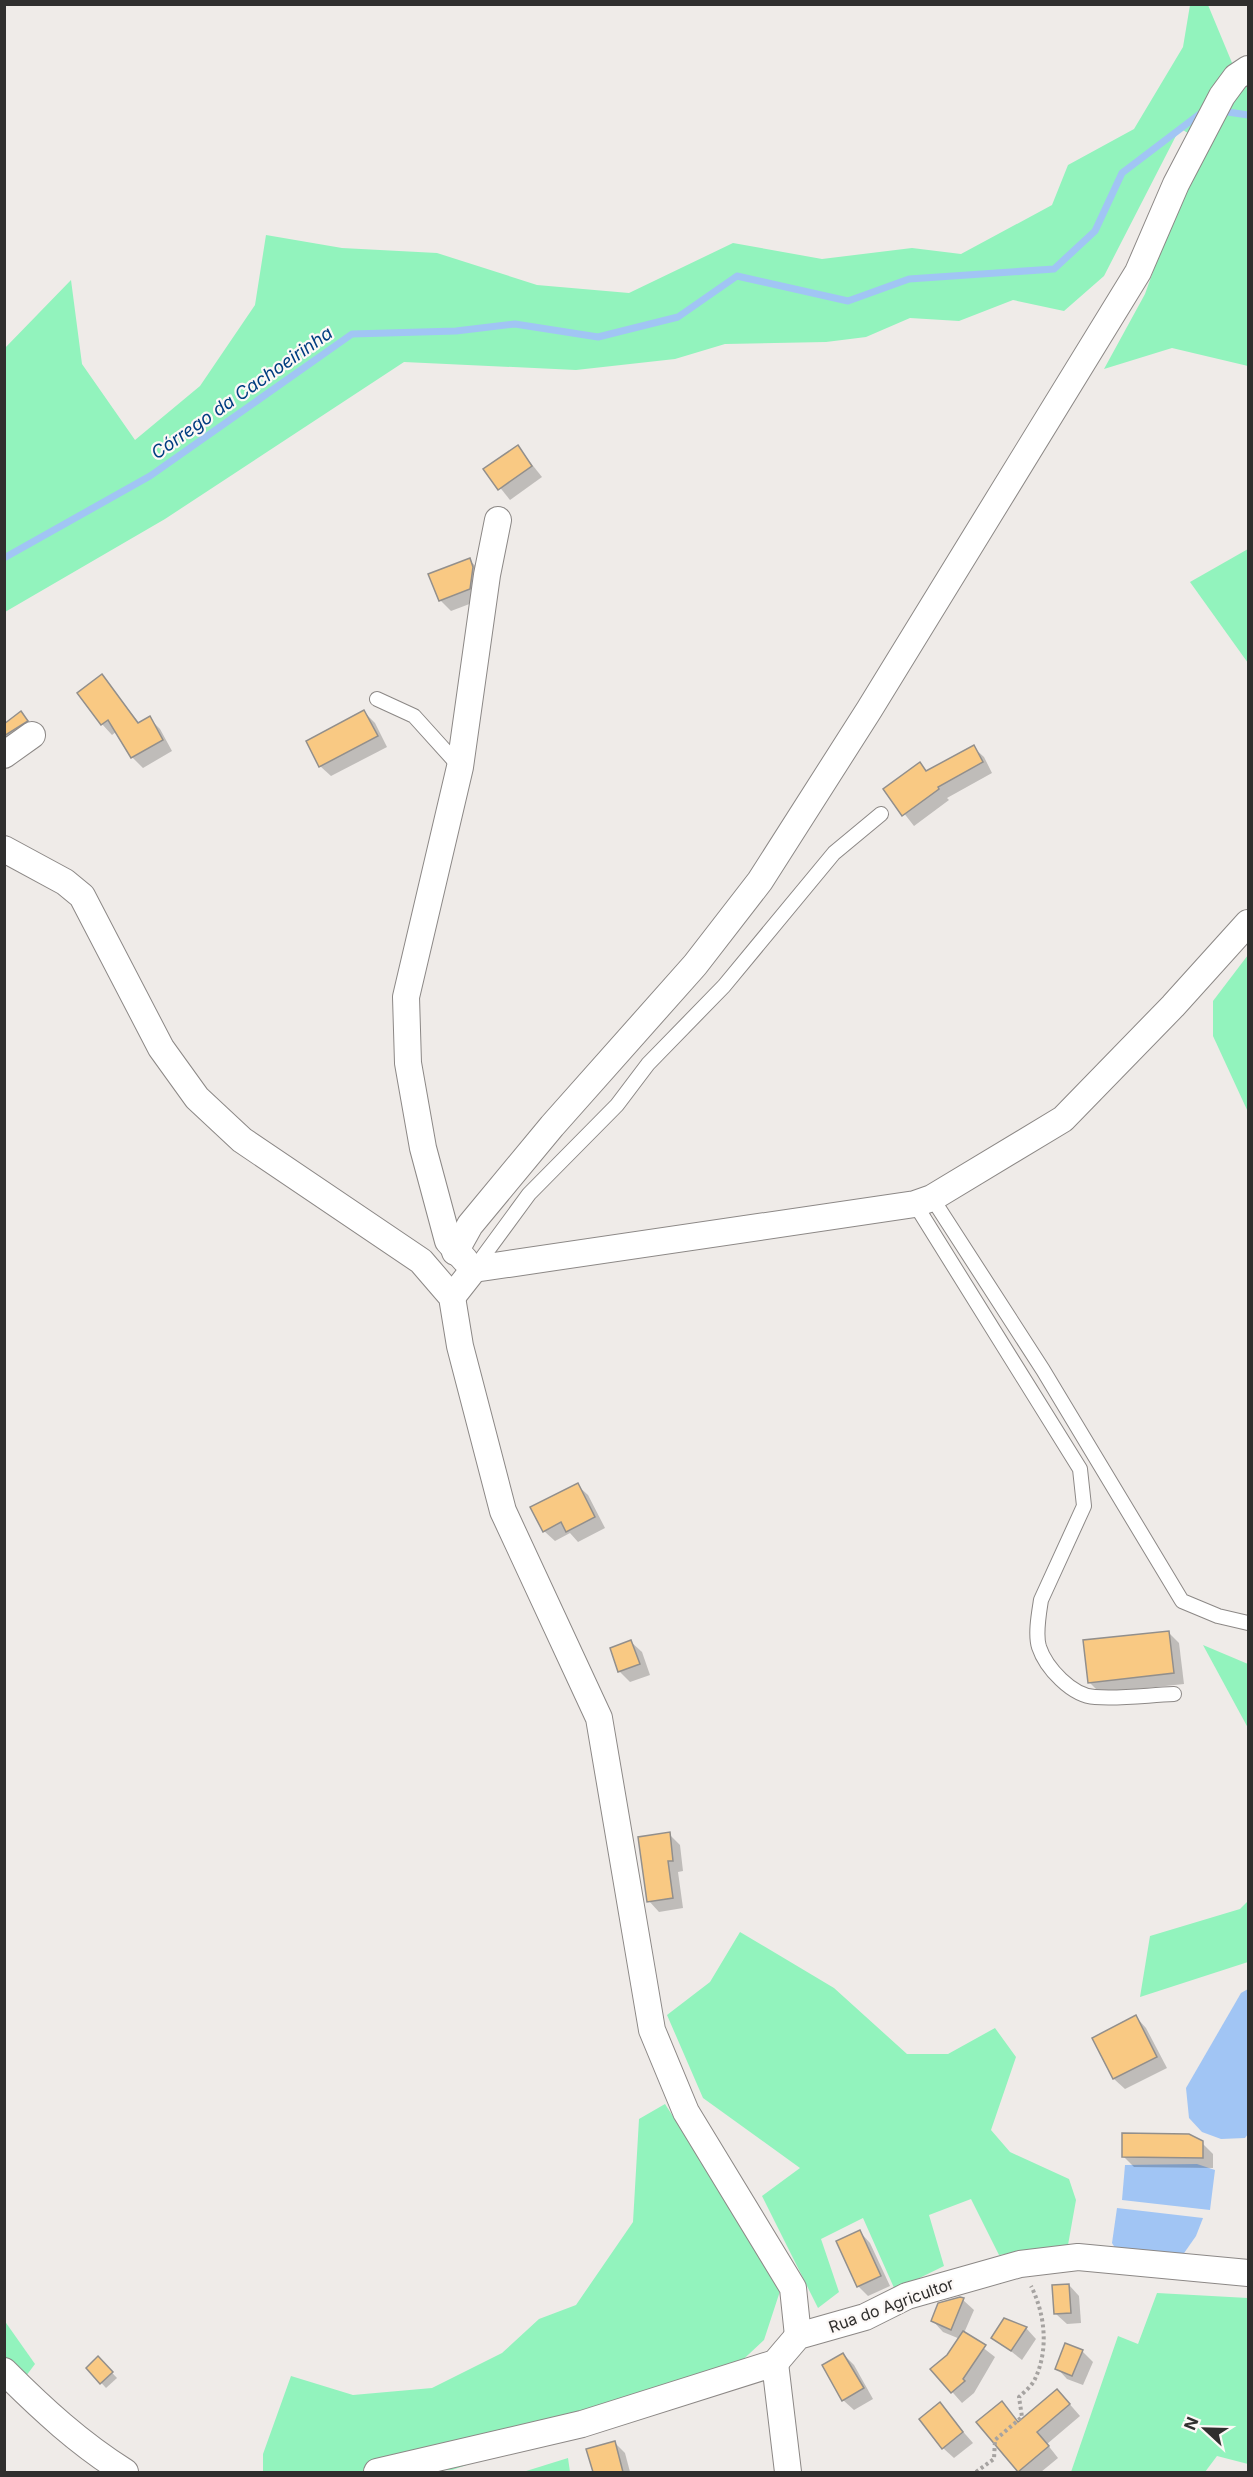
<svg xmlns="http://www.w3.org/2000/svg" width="1253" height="2477" viewBox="0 0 1253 2477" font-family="Inter,sans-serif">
	<rect width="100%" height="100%" fill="#efebe8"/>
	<g fill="#92f3bd">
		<path d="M1190,5H1208L1240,82L1248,77V366L1172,348L1104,369L1145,294L1184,185L1203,143L1180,128L1104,276L1064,311L1013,300L959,321L910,318L866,337L826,342L725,344L675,359L576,370L404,362L165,519L5,612L4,349L71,280L82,364L135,440L200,386L255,305L266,235L342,248L437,253L537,285L629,293L733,243L822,259L912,248L961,254L1052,205L1068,165L1134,129L1183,47Z"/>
		<path d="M1248,549V663L1190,582Z"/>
		<path d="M1248,955V1112L1213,1036V1001Z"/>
		<path d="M1203,1645L1248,1664V1728Z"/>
		<path d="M1248,1901V1962L1140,1997L1150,1936L1240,1909Z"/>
		<path d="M740,1932L834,1988L907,2054H948L995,2028L1016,2057L991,2130L1010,2152L1069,2179L1076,2200L1068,2245L999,2255L971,2199L929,2215L944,2266L895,2290L863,2218L821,2239L839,2292L818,2308L762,2196L800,2168L703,2098L667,2015L710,1982Z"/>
		<path d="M665,2104L782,2285L764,2340L734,2368L567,2431L452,2470L263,2472V2454L291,2376L353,2395L432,2388L502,2353L539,2319L576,2305L633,2222L639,2119Z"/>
		<path d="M1157,2293L1248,2298V2464L1217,2456L1205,2472H1071L1118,2336L1138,2344Z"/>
		<path d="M4,2320L35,2364L17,2388L5,2372Z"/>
		<path d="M568,2458L570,2472H523Z"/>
	</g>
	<g fill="#a1c5f4">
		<path d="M1248,1989V2134L1245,2138L1221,2139L1202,2132L1189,2118L1186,2088L1241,1993Z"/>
		<path d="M1197,2164L1215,2170L1210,2210L1122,2200L1125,2165Z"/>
		<path d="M1117,2208L1203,2218L1196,2236L1182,2256L1117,2251L1112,2243Z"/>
	</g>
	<g fill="#0003">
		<path d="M518,447L542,477L510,500L486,470Z"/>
		<path d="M469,560L480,570V600L451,611L440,600Z"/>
		<path d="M102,676L140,724L149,718L160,729L172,751L143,768L132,757L117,731L112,735L102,724Z"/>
		<path d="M364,712L375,723L387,747L331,776L320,766Z"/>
		<path d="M21,713L32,724L4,755V726Z"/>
		<path d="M973,747L984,757L992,773L947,798L949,800L914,826L885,789L920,764L928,772Z"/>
		<path d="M577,1485L588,1495L605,1528L578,1542L570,1533L555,1541L544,1531Z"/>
		<path d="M1168,1632L1179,1643L1184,1684L1100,1693L1089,1682Z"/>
		<path d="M631,1642L642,1652L650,1675L630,1682L619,1671Z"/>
		<path d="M669,1834L680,1845L683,1871L678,1872L683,1908L659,1912L649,1901Z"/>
		<path d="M1136,2017L1146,2028L1167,2068L1125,2089L1114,2079L1094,2039Z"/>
		<path d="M1202,2143L1213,2154V2168L1134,2167L1123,2156Z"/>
		<path d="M860,2232L870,2243L890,2286L868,2296L858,2286Z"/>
		<path d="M1069,2285L1079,2296L1081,2323L1067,2324L1056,2314Z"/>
		<path d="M963,2300L974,2310L964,2333L995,2357L974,2393L962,2403L932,2369L948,2356L960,2339L943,2332L933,2321Z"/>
		<path d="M1026,2328L1036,2339L1022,2360L993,2337Z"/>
		<path d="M1082,2351L1093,2362L1083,2385L1067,2379L1057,2368Z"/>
		<path d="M843,2354L854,2365L873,2399L854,2410L843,2400Z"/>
		<path d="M98,2358L117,2378L106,2388L88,2368Z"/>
		<path d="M1067,2401L1080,2416L1047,2444L1058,2458L1041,2472H1021L978,2422L1001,2403L1019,2423Z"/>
		<path d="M939,2404L973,2443L954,2458L943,2448Z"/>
		<path d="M614,2442L625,2453L630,2472H594L588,2450Z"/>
	</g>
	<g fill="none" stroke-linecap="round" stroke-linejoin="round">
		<g stroke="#a1c5f4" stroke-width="7">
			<path d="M1221,111L1248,115"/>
			<path d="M4,558L150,476L352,334L456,331L515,324L598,337L678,317L737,276L848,301L909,279L1054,269L1095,231L1122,173L1205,110"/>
		</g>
	</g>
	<g fill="#f9c983" stroke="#928f8c" stroke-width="1.5">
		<path d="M518,445L532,466L498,490L483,469Z"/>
		<path d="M470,558L473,567L470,589L439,601L428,574Z"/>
		<path d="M102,674L138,723L150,716L163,740L131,758L108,720L101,725L77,693Z"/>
		<path d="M364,710L378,736L319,767L306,741Z"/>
		<path d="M21,711L28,721L4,736V724Z"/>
		<path d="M974,745L983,762L938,787L939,789L902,816L883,789L920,762L926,771Z"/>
		<path d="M578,1483L595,1517L566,1532L561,1522L543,1532L530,1507Z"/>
		<path d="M1169,1631L1174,1673L1088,1683L1083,1640Z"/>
		<path d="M631,1640L640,1664L618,1672L610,1648Z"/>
		<path d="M670,1832L673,1861H668L673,1898L647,1902L638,1837Z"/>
		<path d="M1136,2015L1157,2057L1113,2079L1092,2038Z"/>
		<path d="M1122,2133L1189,2134L1203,2141V2158L1122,2157Z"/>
		<path d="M860,2230L881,2276L857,2287L836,2241Z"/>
		<path d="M1069,2284L1071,2313L1054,2314L1052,2285Z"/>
		<path d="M960,2297L964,2298L951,2330L931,2321L938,2303Z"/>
		<path d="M1004,2318L1027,2327L1011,2351L991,2338Z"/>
		<path d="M963,2331L986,2345L963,2379L965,2381L951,2393L930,2369L947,2355Z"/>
		<path d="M1065,2343L1083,2350L1072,2376L1055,2369Z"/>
		<path d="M843,2353L864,2388L842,2401L822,2365Z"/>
		<path d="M98,2356L113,2372L100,2384L86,2368Z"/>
		<path d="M1057,2389L1070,2404L1037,2432L1049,2446L1018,2472L976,2422L1002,2401L1018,2422Z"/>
		<path d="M940,2402L963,2432L942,2449L919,2419Z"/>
		<path d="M615,2441L623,2472H593L586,2449Z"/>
	</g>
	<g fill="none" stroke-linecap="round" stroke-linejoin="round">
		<defs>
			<g id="service">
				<path d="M377,699L414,716L460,767"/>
				<path d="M932,1198L1043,1370L1182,1601L1218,1616L1248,1623"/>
				<path d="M915,1204L1080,1469L1084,1506L1041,1600C1039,1613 1035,1634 1039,1647C1046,1668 1072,1696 1095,1697C1121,1699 1148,1695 1174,1694"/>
				<path d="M474,1269L529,1194L617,1105L648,1064L724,986L834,853L881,814"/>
			</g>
			<g id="minor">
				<path d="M4,755L32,735"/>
				<path d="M4,849L65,882L82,896L161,1048L197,1098L242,1140L421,1261L452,1297L460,1346L503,1511L599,1718L652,2030L686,2112L793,2288L798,2336"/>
				<path d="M455,1252L470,1225L552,1126L695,965L760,881L869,710L1138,272L1176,184L1222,96L1236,77L1248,69"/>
				<path d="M465,1260L448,1241L423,1148L408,1063L406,997L460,767L487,575L498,520"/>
				<path d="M452,1297L474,1269L915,1204L932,1198L1063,1119L1173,1006L1248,923"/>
				<path d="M775,2363L788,2472"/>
				<path d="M4,2371C42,2409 80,2444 125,2472"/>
				<path d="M377,2472L582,2424L775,2363L798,2336L865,2317L907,2296L1020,2264L1078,2257L1248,2273"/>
			</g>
		</defs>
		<use href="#service" stroke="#8c8886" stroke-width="16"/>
		<use href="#minor" stroke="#8c8886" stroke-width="28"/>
		<path stroke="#a6a3a1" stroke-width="4" stroke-dasharray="3 3" stroke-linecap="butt" d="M976,2472L994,2459L995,2440L1022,2417L1019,2397C1024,2392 1032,2386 1035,2379C1049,2349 1045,2314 1031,2286"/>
		<use href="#service" stroke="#fff" stroke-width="14"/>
		<use href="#minor" stroke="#fff" stroke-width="26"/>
	</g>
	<g text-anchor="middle" stroke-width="4.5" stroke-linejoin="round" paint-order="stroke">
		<g font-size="16" fill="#302f2e" stroke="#fcf8f6">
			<text transform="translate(891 2305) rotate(-20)" y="6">Rua do Agricultor</text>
		</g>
		<g font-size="18" font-style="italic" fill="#003d80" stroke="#fcf8f6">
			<text transform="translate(242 393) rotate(-35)" y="6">Córrego da Cachoeirinha</text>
		</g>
	</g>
	<rect width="1253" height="2477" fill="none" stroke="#302f2e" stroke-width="12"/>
	<g transform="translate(1205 2429) rotate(292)" stroke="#fcf8f6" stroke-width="4.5" paint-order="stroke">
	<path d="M0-4.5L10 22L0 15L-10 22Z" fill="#302f2e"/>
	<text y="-9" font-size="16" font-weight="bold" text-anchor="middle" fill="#302f2e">N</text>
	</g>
</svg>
